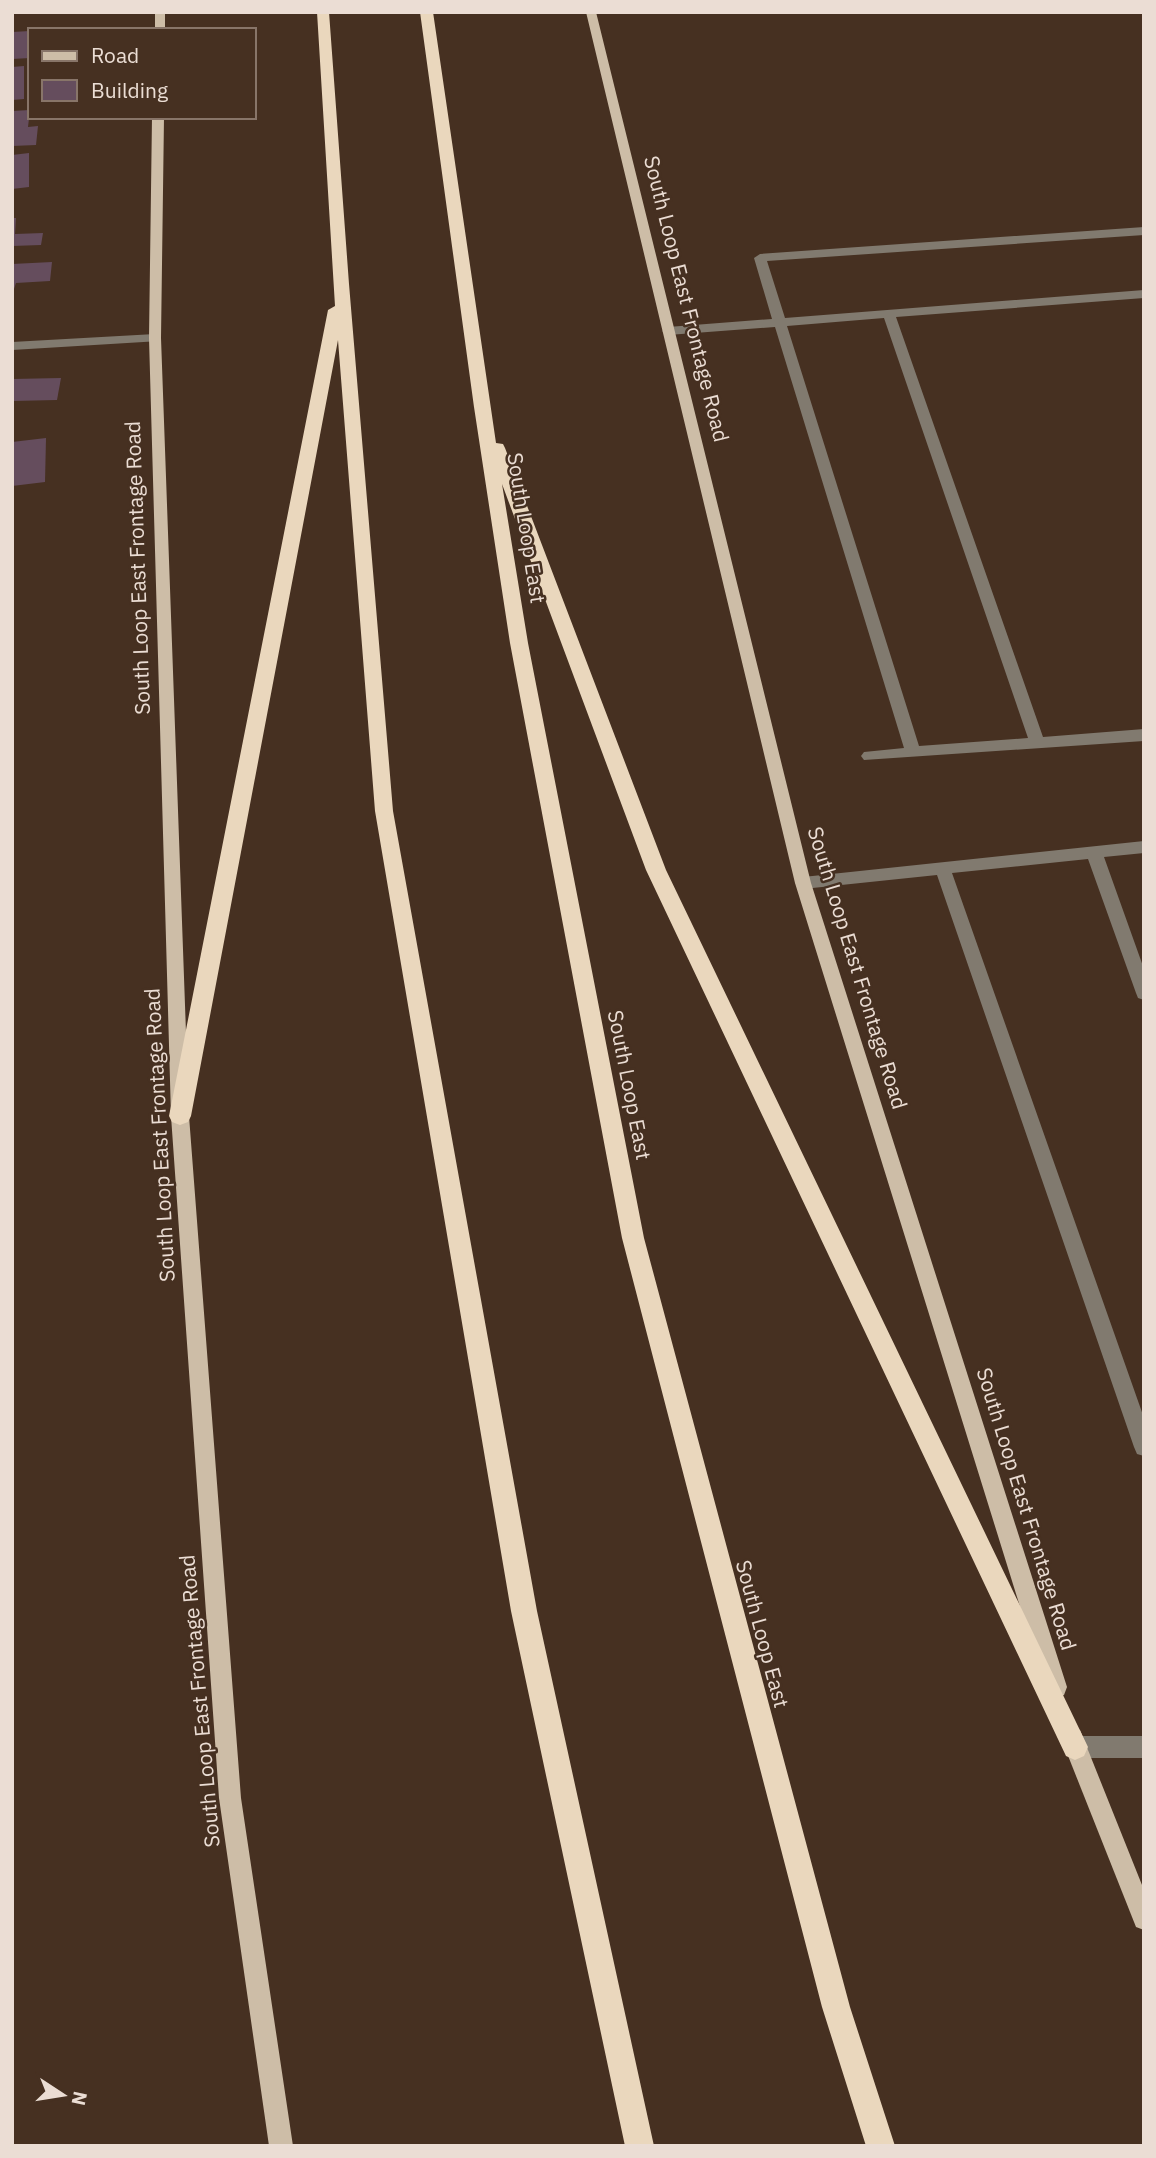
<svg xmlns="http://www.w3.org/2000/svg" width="1156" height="2158" viewBox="0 0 1156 2158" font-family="'IBM Plex Sans',sans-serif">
	<rect width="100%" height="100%" fill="#463021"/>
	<g fill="#654d5d">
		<path d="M30,31V58L12,59V32Z"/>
		<path d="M24,66V99L12,100V67Z"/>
		<path d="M30,110L28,127L38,126L36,145L12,146V111Z"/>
		<path d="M29,153V187L12,189V155Z"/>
		<path d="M12,218H16L15,234L43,233L41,245L12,246Z"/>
		<path d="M52,262L50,281L16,283L12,295V264Z"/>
		<path d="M61,378L57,400L12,401V379Z"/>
		<path d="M46,438L45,482L12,486V442Z"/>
	</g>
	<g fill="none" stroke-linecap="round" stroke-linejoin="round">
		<g fill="#817a6f" fill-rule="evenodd">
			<path d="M1144,227V235L767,261L785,318L1144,290V298L896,317L1043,737L1144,729V741L864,760L861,756L864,752L904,748L775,327L668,335L662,331L668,327L772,319L754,258L760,254ZM884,318L1028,738L919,746L787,326Z"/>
			<path d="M155,334L160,335V341L12,350V342Z"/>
			<path d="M1144,841V853L1104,857L1144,969V1000L1138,998L1136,993L1088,859L952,873L1144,1418V1456L1137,1454L1134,1447L937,875L803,889L795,883L803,877Z"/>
			<path d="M1075,1736H1144V1758H1075L1067,1755L1064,1747L1067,1739Z"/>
		</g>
		<g fill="#cdbda7" fill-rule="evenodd">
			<rect x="155" y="12" width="10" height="18"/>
			<path d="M586,12H596L811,883L1067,1687L1064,1695L1056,1698L1048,1695L1045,1687L795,883Z"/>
			<path d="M152,117H164L161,338L189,1116L241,1798L293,2146H269L219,1798L171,1116L149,338Z"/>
			<path d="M1072,1727L1080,1730L1144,1890V1930L1136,1927L1061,1738L1064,1730Z"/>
		</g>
		<g fill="#ead7bd" fill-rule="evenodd">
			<path d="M317,12H329L349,284L393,811L537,1611L654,2146H625L511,1611L375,811L338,340L191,1116L188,1122L180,1125L172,1122L169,1116L328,310L335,306Z"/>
			<path d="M420,12H433L496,443L503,444L505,448L666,870L1088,1747L1084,1756L1075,1760L1066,1756L646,870L502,484L528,643L644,1238L850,2007L895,2146H866L822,2007L622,1238L510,643L474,407Z"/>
		</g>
	</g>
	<g text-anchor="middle" stroke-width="5" stroke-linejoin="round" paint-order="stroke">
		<g font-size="21" fill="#ebddd4" stroke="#463021">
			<text transform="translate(686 299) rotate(76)" y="7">South Loop East Frontage Road</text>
			<text transform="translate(526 528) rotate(81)" y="7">South Loop East</text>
			<text transform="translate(138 568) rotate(-92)" y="7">South Loop East Frontage Road</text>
			<text transform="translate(857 968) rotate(73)" y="7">South Loop East Frontage Road</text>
			<text transform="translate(629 1085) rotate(79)" y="7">South Loop East</text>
			<text transform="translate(160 1135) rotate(-93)" y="7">South Loop East Frontage Road</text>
			<text transform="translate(1026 1509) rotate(73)" y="7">South Loop East Frontage Road</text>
			<text transform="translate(762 1634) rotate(75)" y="7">South Loop East</text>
			<text transform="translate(200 1701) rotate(-95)" y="7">South Loop East Frontage Road</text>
		</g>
	</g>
	<rect width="1156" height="2158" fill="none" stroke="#ebddd4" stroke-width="28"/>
	<rect x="28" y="28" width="228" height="91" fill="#463021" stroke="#887569" stroke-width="2"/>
	<rect x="42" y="51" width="35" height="10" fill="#cdbda7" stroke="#887569" stroke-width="2"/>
	<text x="91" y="63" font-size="21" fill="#ebddd4">Road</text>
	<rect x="42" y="80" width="35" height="21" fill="#654d5d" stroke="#887569" stroke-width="2"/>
	<text x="91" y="98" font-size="21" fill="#ebddd4">Building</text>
	<g transform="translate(63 2095) rotate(102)" stroke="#463021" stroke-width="5" paint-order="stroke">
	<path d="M0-5L12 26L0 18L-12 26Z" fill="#ebddd4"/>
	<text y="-10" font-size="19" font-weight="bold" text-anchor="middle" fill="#ebddd4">N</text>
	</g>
</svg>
